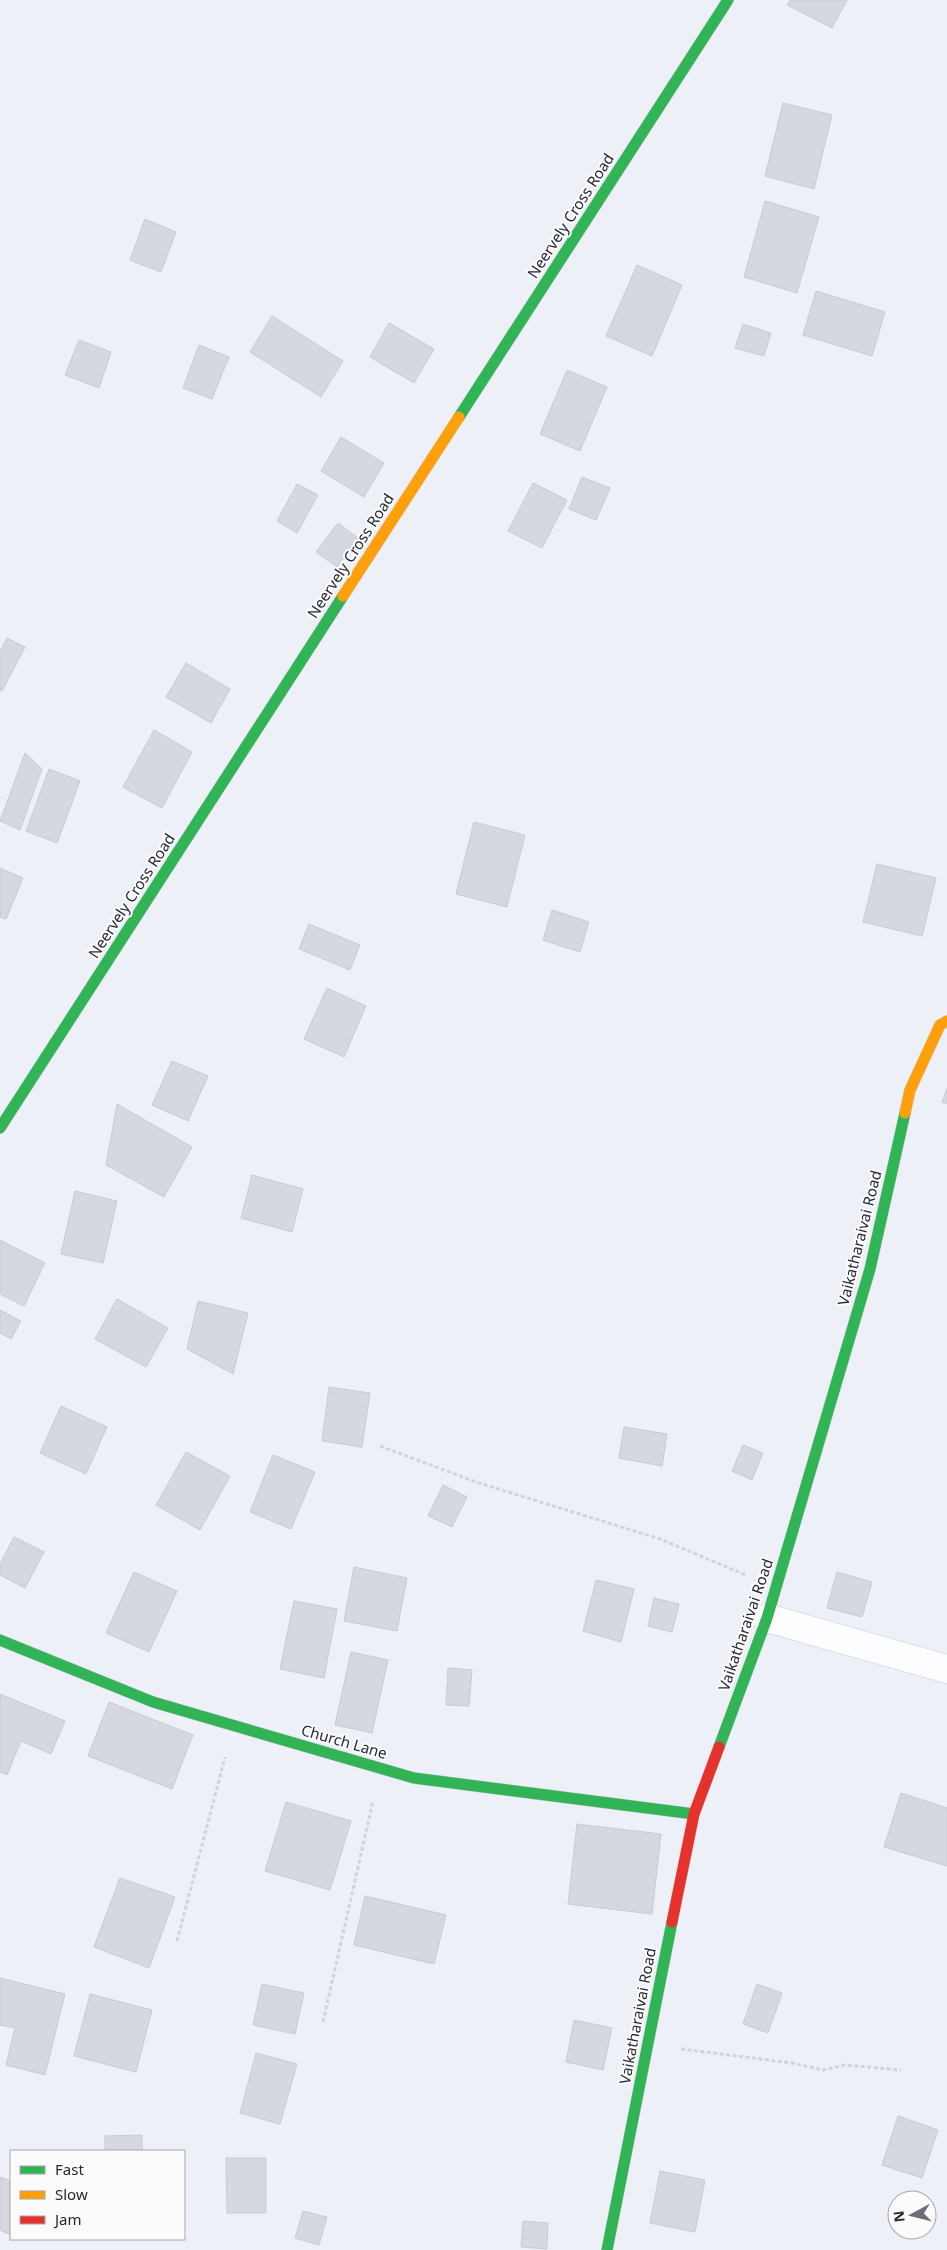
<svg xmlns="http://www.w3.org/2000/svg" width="947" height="2250" viewBox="0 0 947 2250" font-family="'Noto Sans',sans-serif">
	<rect width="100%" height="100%" fill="#eef0f8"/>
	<g fill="#d5d7e1" stroke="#c9cad4">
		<path d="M790,0H847L832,28L787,5Z"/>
		<path d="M783,103L832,115L814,189L765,176Z"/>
		<path d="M765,201L819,217L797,293L744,277Z"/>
		<path d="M145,219L176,232L161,272L130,260Z"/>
		<path d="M637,265L682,285L652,356L606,336Z"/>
		<path d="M816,291L885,312L872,356L803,335Z"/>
		<path d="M272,316L343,361L321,397L250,352Z"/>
		<path d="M389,323L434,349L414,383L370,357Z"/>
		<path d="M743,324L771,333L764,356L735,348Z"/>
		<path d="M79,340L111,352L99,388L65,375Z"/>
		<path d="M199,345L229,357L212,399L183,388Z"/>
		<path d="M567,370L607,387L580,451L540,434Z"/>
		<path d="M341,437L384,463L364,497L321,471Z"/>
		<path d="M582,477L610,488L596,520L569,509Z"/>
		<path d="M533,483L567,500L542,548L508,531Z"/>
		<path d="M297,484L318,495L297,533L277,521Z"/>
		<path d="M338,523L358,538L337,567L316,552Z"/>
		<path d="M7,638L25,647L2,691L0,690V651Z"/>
		<path d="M186,663L230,689L211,723L166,697Z"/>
		<path d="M154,730L192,752L162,808L123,787Z"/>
		<path d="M25,753L42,769L20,830L0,821Z"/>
		<path d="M49,769L80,781L57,843L26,831Z"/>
		<path d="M474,822L525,835L507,907L456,894Z"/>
		<path d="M877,864L936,878L922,936L863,922Z"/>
		<path d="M0,868L23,878L6,919L0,917Z"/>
		<path d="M552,910L589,922L580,952L543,940Z"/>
		<path d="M309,924L360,945L350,970L299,949Z"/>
		<path d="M327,988L366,1006L344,1057L304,1039Z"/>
		<path d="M172,1061L208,1076L188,1121L152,1105Z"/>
		<path d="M947,1088V1104L942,1102Z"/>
		<path d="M117,1104L192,1147L164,1197L106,1165Z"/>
		<path d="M252,1175L303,1189L292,1232L241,1218Z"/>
		<path d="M75,1191L117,1201L103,1263L61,1254Z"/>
		<path d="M0,1240L45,1263L24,1306L0,1294Z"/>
		<path d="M117,1299L168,1328L146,1367L95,1339Z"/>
		<path d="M198,1301L248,1313L233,1374L187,1349Z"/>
		<path d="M0,1310L21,1321L11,1339L0,1333Z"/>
		<path d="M329,1387L370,1393L362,1447L322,1441Z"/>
		<path d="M61,1406L107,1427L86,1474L40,1453Z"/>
		<path d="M624,1427L667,1434L662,1466L619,1458Z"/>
		<path d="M743,1445L763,1453L752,1480L732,1471Z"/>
		<path d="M186,1452L230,1476L200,1530L156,1505Z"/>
		<path d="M273,1455L315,1472L291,1529L250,1512Z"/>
		<path d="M443,1485L467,1497L452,1527L428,1516Z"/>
		<path d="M14,1537L44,1552L25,1588L0,1575V1564Z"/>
		<path d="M354,1567L407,1578L397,1631L344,1621Z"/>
		<path d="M134,1572L177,1591L149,1652L106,1633Z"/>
		<path d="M837,1572L872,1582L862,1617L827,1608Z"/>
		<path d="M596,1580L634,1589L621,1642L583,1631Z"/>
		<path d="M654,1598L679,1604L672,1632L648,1626Z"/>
		<path d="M294,1601L337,1609L324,1678L280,1669Z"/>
		<path d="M351,1652L388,1660L372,1733L335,1725Z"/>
		<path d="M448,1668L472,1670L469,1706L446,1705Z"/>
		<path d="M0,1694L65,1721L51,1754L21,1741L7,1775L0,1772Z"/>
		<path d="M109,1702L193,1735L172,1789L88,1756Z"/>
		<path d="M901,1793L947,1808V1866L884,1847Z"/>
		<path d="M286,1802L351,1821L330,1890L265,1871Z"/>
		<path d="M577,1824L661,1834L652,1914L568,1904Z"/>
		<path d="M120,1878L175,1897L149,1968L94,1947Z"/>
		<path d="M365,1896L446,1915L434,1964L354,1945Z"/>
		<path d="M0,1978L65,1994L45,2075L6,2065L15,2028L0,2025Z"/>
		<path d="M262,1984L304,1993L295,2034L253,2025Z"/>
		<path d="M757,1984L782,1993L768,2033L743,2024Z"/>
		<path d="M90,1994L152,2010L136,2072L74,2056Z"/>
		<path d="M574,2020L612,2028L603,2070L566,2062Z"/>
		<path d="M256,2053L297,2064L280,2124L240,2113Z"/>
		<path d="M898,2116L938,2130L922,2178L882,2165Z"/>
		<path d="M142,2135V2151H105V2136Z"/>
		<path d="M226,2158H266V2213H227Z"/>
		<path d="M660,2171L705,2180L695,2232L650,2223Z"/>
		<path d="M0,2177L11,2181V2235L0,2230Z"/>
		<path d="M303,2211L327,2217L319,2245L295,2238Z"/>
		<path d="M523,2221L548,2223L547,2249L521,2247Z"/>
	</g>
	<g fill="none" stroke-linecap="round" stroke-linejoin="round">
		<defs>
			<path id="street" d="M767,1618L947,1669"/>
			<g id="fast">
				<path d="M459,417L728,0"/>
				<path d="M0,1128L343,596"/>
				<path d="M0,1640L153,1702L414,1778L694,1814"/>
				<path d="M719,1747L767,1618L870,1269L905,1113"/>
				<path d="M607,2250L672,1922"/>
			</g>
			<g id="slow">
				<path d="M343,596L459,417"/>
				<path d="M905,1113L910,1090L940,1025L947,1021"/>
			</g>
			<path id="jam" d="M672,1922L694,1814L719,1747"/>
		</defs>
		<use href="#street" stroke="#ccced8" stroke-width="29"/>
		<use href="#fast" stroke="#ccced8" stroke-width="12"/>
		<use href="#slow" stroke="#ccced8" stroke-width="12"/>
		<use href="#jam" stroke="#ccced8" stroke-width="12"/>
		<g stroke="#d4d4d7" stroke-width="3" stroke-dasharray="4 2.5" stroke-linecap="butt">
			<path d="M380,1446L476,1482L660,1539L746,1575"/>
			<path d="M177,1941L225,1757"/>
			<path d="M323,2022L373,1801"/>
			<path d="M681,2049L792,2063L823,2070L845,2065L901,2070"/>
		</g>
		<use href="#street" stroke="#fcfdfe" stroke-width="28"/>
		<use href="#fast" stroke="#30b455" stroke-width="11"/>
		<use href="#slow" stroke="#ff9f0a" stroke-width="11"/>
		<use href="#jam" stroke="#e5322d" stroke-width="11"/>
	</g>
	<g text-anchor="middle" stroke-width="4" stroke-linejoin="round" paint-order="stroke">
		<g font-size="15" fill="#262734" stroke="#fbfbfb">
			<text transform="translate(571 216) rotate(-57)" y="5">Neervely Cross Road</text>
			<text transform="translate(351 556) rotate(-57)" y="5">Neervely Cross Road</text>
			<text transform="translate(132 896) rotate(-57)" y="5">Neervely Cross Road</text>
			<text transform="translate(860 1238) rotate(-76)" y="5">Vaikatharaivai Road</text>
			<text transform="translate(746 1625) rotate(-71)" y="5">Vaikatharaivai Road</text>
			<text transform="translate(344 1742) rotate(16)" y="5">Church Lane</text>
			<text transform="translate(638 2016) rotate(-79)" y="5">Vaikatharaivai Road</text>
		</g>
	</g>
	<rect x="10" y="2150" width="175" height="90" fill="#fbfbfb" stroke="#a6a6ab"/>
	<rect x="20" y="2166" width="25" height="8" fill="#30b455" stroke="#a6a6ab"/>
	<text x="55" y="2175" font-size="15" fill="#262734">Fast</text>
	<rect x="20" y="2191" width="25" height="8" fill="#ff9f0a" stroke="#a6a6ab"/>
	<text x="55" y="2200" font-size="15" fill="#262734">Slow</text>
	<rect x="20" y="2216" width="25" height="8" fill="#e5322d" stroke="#a6a6ab"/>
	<text x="55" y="2225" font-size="15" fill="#262734">Jam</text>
	<g transform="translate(912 2215) rotate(263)"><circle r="24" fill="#fbfbfb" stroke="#a6a6ab"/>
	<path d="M0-4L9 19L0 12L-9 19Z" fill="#6c6d79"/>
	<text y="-8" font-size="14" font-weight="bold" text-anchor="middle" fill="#262734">N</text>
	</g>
</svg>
